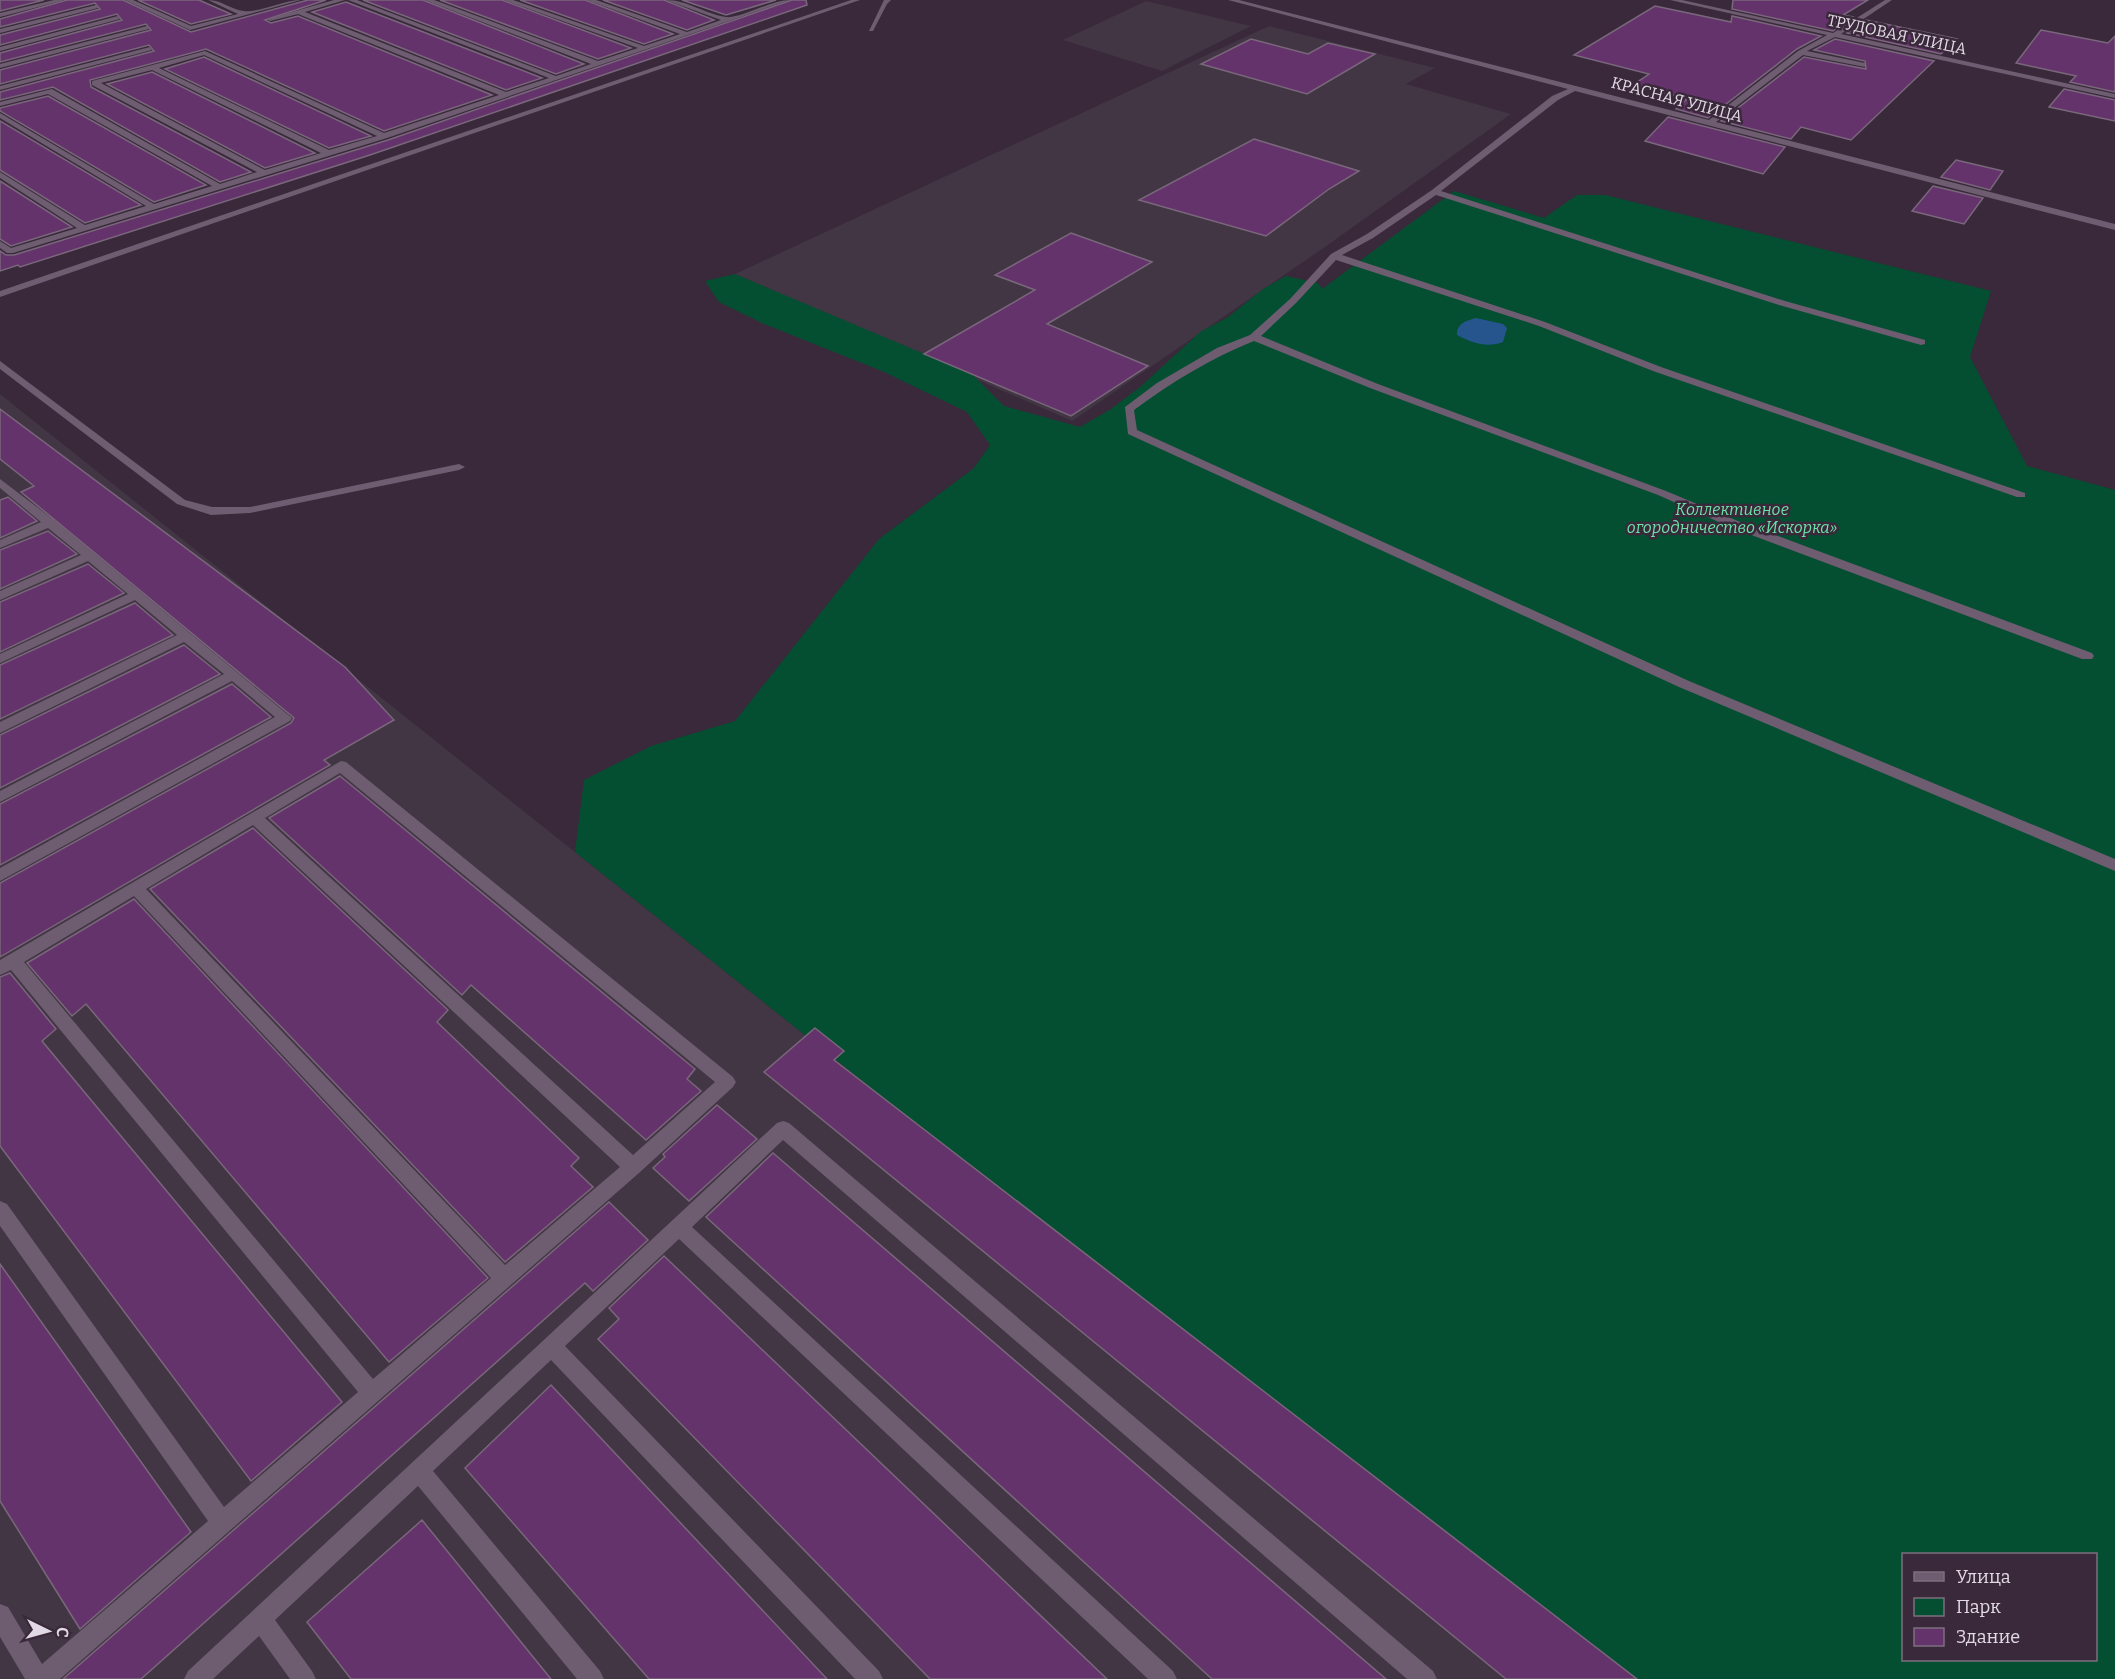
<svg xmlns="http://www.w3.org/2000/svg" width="2115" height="1679" viewBox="0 0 2115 1679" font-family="Bitter,serif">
	<rect width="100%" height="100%" fill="#39293b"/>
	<g fill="#423544">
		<path d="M1146,1L1251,26L1162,71L1063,40Z"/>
		<path d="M1269,26L1435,68L1406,84L1511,114L1325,247L1072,421L735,274Z"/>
		<path d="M0,394L575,852L1613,1679H0Z"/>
	</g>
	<path fill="#044f31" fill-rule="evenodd" d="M1454,191L1544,218L1577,195H1605L1991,291L1970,357L2027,466L2115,490V1679H1613L575,852L584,780L651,746L735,721L879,539L974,468L990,445L967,412L882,371L764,324L719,302L705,281L735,274L972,374L1004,406L1080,427L1111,409L1140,387L1200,332L1228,317L1263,289L1286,276L1318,283L1322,289ZM1904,1554H2096V1660H1904Z"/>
	<path fill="#26558e" d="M1476,318L1503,324L1507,328L1503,342C1487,348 1472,343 1457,335C1457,323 1466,321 1476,318Z"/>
	<g fill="#65336b" stroke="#79677b" stroke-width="1.5">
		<path d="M0,0H44L0,11Z"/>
		<path d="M67,0H123L191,32L308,0H326L265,20L271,23L298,16L492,95L384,131L206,49L90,80L91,87L251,172L220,182L53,87L0,100V92L154,51L149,45L0,84V70L151,30L146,24L0,62V53L122,20L117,14L0,45V35L100,9L95,3L0,27V19Z"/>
		<path d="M138,0H199L231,14L191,24Z"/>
		<path d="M363,0H423L584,64L556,74Z"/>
		<path d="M440,0H502L631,48L598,59Z"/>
		<path d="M520,0H585L673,34L644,44Z"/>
		<path d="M603,0H664L714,20L687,30Z"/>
		<path d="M682,0H776L726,15Z"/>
		<path d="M792,0H806L807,5L370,155L20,267L18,265L0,271V251L6,255H14L388,140Z"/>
		<path d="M1733,0H1868L1843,15L1853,17L1833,31L1732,9Z"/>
		<path d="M346,2L542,78L506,90L312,12Z"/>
		<path d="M1655,6L1731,22L1732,16L1821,36L1797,49L1708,118L1676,109L1687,99L1633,85L1649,74L1574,55Z"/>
		<path d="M1866,20L1957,39L1941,54L1847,33Z"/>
		<path d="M2041,30L2108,43L2115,36V92L2070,82L2076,76L2016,63Z"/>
		<path d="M1251,39L1308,54L1328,43L1375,54L1307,94L1201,64Z"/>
		<path d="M1835,39L1934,61L1851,140L1801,127L1791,139L1721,121L1804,57L1866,69L1865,61L1814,50Z"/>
		<path d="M204,57L371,136L329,148L165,69Z"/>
		<path d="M152,72L315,153L265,168L107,84Z"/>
		<path d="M2064,89L2115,100V121L2049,107Z"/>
		<path d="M48,96L206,185L154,202L0,111V108Z"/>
		<path d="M1668,117L1785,147L1763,174L1645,141Z"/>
		<path d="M0,121L141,205L85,223L0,170Z"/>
		<path d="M1254,139L1359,171L1329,189L1266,236L1139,200Z"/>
		<path d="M1956,160L2003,171L1990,190L1941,177Z"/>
		<path d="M0,181L72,227L11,246L0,239Z"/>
		<path d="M1933,186L1983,198L1964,224L1912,211Z"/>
		<path d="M1071,233L1152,262L1047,324L1148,366L1071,416L924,354L1035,290L995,275Z"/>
		<path d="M0,409L345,667L394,720L324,760L330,765L0,957V883L291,723L294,718L21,492L34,486L0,459Z"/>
		<path d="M8,497L37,521L0,538V500Z"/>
		<path d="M48,531L77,554L0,589V550Z"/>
		<path d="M88,564L124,593L0,652V602Z"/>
		<path d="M135,603L173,635L0,719V665Z"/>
		<path d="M184,645L220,674L0,788V735Z"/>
		<path d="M232,684L271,717L0,865V804Z"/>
		<path d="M340,776L695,1069L687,1079L701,1091L646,1140L471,985L462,995L269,818Z"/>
		<path d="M253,828L448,1010L437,1022L579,1158L571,1166L593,1187L505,1262L150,889Z"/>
		<path d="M134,899L488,1278L389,1362L86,1004L72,1016L27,963Z"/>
		<path d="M10,973L56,1029L42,1041L342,1402L251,1481L0,1146V977Z"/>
		<path d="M815,1028L844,1051L834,1060L1637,1679H1506L764,1072Z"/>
		<path d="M717,1105L757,1139L689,1201L653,1168L665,1157L663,1154Z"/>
		<path d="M773,1153L1386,1679H1212L706,1217Z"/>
		<path d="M609,1202L648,1240L593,1291L585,1283L141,1679H63Z"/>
		<path d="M664,1256L1107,1679H930L598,1339L619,1319L609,1308Z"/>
		<path d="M0,1264L191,1532L80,1629L0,1501Z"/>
		<path d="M551,1385L827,1679H649L465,1468Z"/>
		<path d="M422,1520L551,1679H351L307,1622Z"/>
	</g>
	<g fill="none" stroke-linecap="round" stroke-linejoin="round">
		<g fill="#6e5c70" fill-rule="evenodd">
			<path d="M54,0H65L0,17V13Z"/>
			<path d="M125,0H133L191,26L238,14L208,0C222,0 231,10 244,11C258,13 284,0 301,0L190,30Z"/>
			<path d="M334,0H345L305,12L506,92L549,78L348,0H357L556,76L591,64L425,0H434L598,61L638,48L504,0H513L644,46L680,34L587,0H596L687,32L721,20L666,0C687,0 705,14 726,17C740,19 771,0 790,0L387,138L13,253H7L0,248V241L11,248L77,228L0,178V172L85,225L146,206L0,118V113L154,204L212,186L48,94L0,106V102L52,89L220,184L257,172L92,85V81L205,51L384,133L499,95L298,14L270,21L267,19ZM204,55L377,136L329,150L159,68ZM152,70L321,153L265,170L101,83Z"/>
			<path d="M851,0H860L0,297V291Z"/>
			<path d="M884,0H891L887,4L873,31H869Z"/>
			<path d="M1228,0H1239L1709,120L1798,51L1827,35L1670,0H1682L1833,33L1885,0H1892L1841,34L2115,94V98L1835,37L1807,51L1865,63V67L1803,55L1716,122L2115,224V230L1575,91L1558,100L1441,191L1785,301L1925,340V344L1921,345L1779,305L1436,195L1373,238L1342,255L1545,322L1661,367L2025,493V497H2017L1653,371L1539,326L1336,260L1296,303L1261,336L1378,384L1666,491L1738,521L2092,653L2094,656L2092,659H2082L1730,527L1658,495L1370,388L1254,341C1211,358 1172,382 1134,410L1137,430L1689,681L2115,859V871L1679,687L1128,434L1125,407L1157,383L1217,348L1250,335L1290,299L1331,254L1367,234L1432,190L1552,96L1568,89Z"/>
			<path d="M96,5L98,8L0,33V29Z"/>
			<path d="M118,16L120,19L0,51V47Z"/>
			<path d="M147,26L149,29L0,68V64Z"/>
			<path d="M150,47L152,50L0,90V86Z"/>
			<path d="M0,361L185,500L212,507H250L459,464L465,467L459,470L250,513L211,515L177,504L0,369Z"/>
			<path d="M0,479L54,520L292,718L290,721L0,881V868L275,717L232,681L0,802V791L224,674L184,642L0,733V722L177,635L135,600L0,663V654L128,594L88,561L0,600V591L81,555L48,528L0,548V540L41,522L0,488Z"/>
			<path d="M341,761L346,762L733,1077L736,1082L733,1087L639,1173L60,1679H25L0,1637V1604L8,1607L42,1664L208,1521L0,1226V1201L7,1204L224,1507L358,1392L11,970L0,975V960ZM340,773L715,1082L633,1155L265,818ZM253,825L620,1167L505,1265L146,889ZM134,896L491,1278L373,1379L24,962Z"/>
			<path d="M783,1121L789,1123L1433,1671L1437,1679H1407L783,1140L692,1227L1173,1671L1177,1679H1148L679,1239L565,1346L879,1671L883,1679H855L551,1360L433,1471L600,1671L604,1679H577L418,1486L275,1620L312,1671L316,1679H290L259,1636L213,1679H184L188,1671L777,1123Z"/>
		</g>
	</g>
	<g text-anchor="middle" stroke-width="5" stroke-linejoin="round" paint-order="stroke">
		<g font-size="16" fill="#e3d9e4" stroke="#39293b">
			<text transform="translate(1897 34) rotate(12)" y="6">ТРУДОВАЯ УЛИЦА</text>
			<text transform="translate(1677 99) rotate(15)" y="6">КРАСНАЯ УЛИЦА</text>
		</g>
		<g font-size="16" font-style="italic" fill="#6ce2a6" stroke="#39293b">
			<text x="1732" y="515">Коллективное<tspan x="1732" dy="18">огородничество «Искорка»</tspan></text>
		</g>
	</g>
	<rect x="1902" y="1553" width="195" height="108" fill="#39293b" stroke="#7d6f7f" stroke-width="1.5"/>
	<rect x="1914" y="1572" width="30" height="9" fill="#6e5c70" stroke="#7d6f7f" stroke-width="1.5"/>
	<text x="1956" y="1583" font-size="18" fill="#e3d9e4">Улица</text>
	<rect x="1914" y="1598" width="30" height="18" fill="#044f31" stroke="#7d6f7f" stroke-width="1.5"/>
	<text x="1956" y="1613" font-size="18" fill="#e3d9e4">Парк</text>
	<rect x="1914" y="1628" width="30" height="18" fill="#65336b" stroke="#7d6f7f" stroke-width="1.5"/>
	<text x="1956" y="1643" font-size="18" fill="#e3d9e4">Здание</text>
	<g transform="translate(48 1631) rotate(95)" stroke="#39293b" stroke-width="4.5" paint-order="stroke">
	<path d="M0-4.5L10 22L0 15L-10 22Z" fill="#e3d9e4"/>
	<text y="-9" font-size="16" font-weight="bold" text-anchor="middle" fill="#e3d9e4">С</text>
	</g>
</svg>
